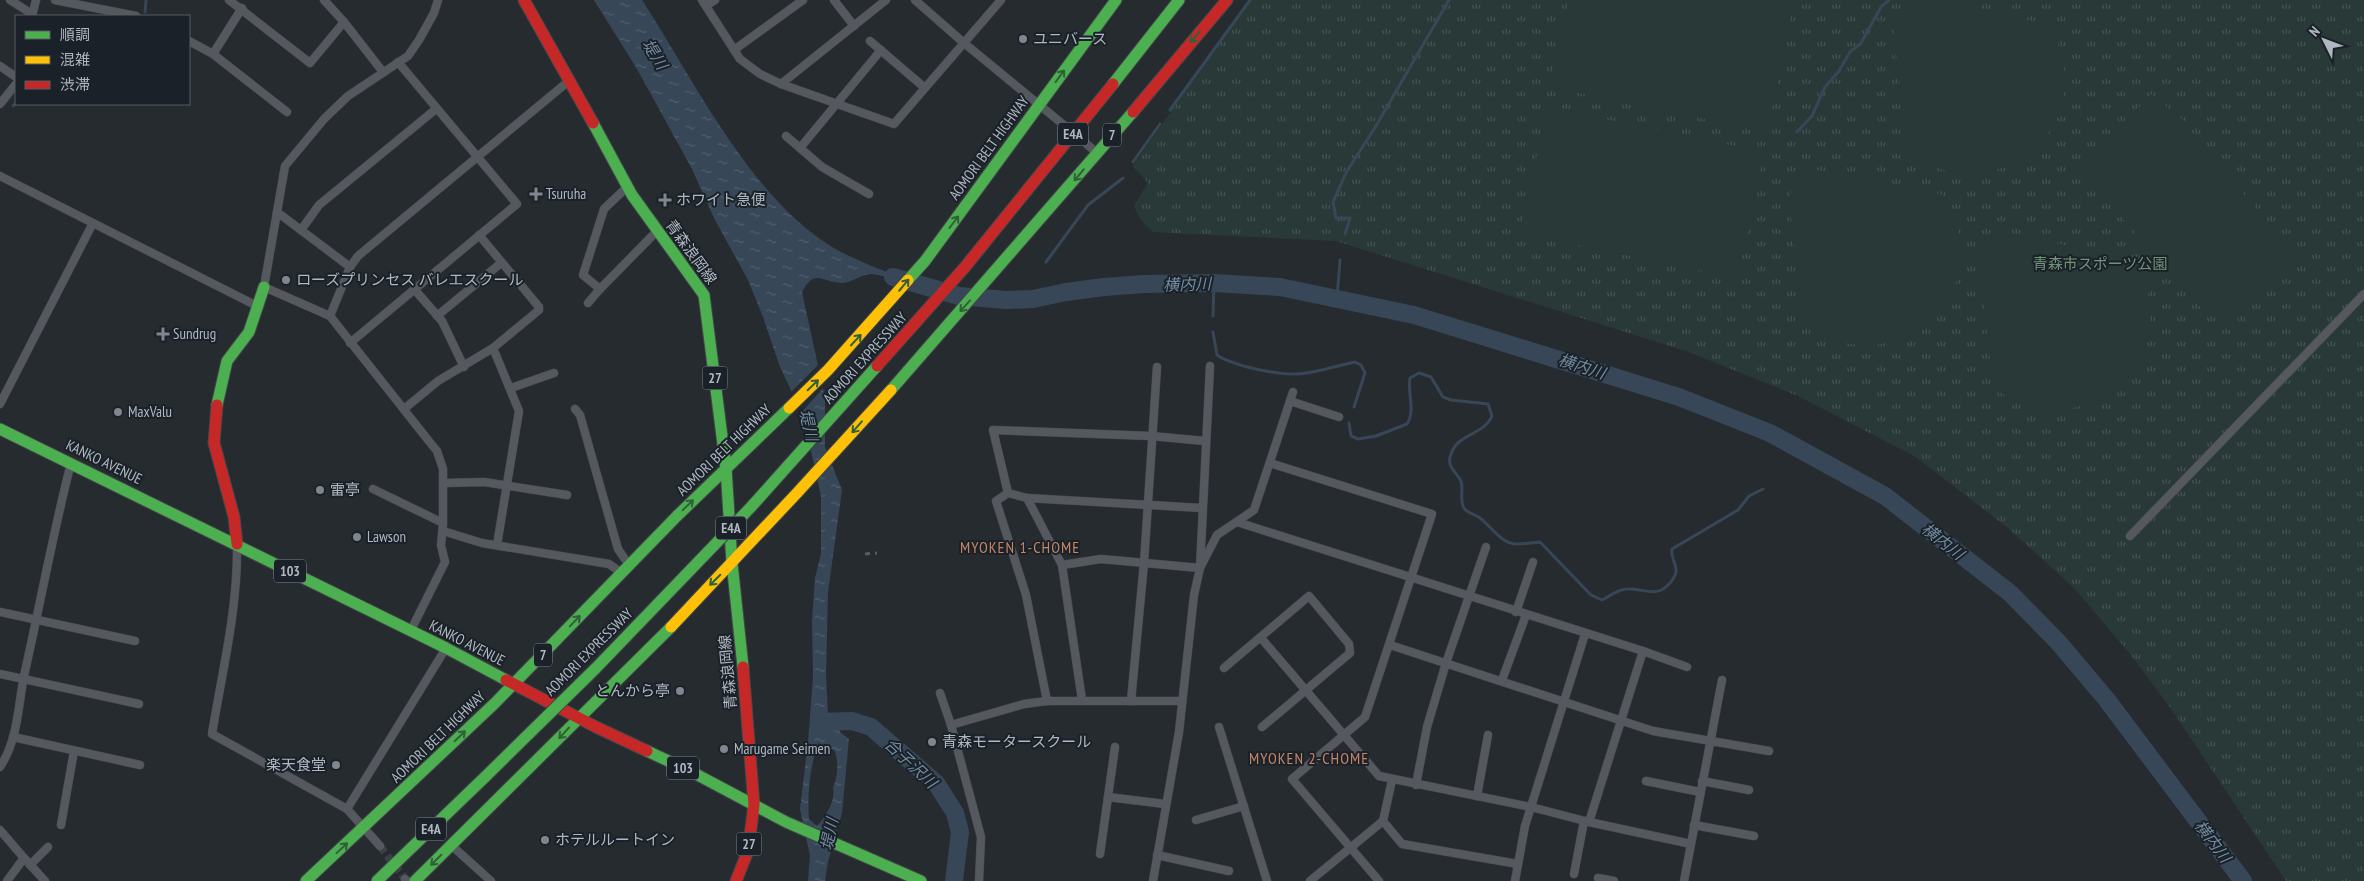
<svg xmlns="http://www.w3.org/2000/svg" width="2364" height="881" viewBox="0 0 2364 881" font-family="'PT Sans Narrow','Noto Sans JP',sans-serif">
	<defs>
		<pattern id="park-tufts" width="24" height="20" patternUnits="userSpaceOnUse" patternTransform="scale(1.25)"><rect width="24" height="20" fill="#293938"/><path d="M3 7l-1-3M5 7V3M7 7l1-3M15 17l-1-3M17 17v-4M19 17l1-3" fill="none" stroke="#465353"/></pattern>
		<pattern id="water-ripples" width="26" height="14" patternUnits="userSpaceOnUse" patternTransform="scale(1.25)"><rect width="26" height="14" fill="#374757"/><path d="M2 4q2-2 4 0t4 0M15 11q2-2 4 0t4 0" fill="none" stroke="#515f6d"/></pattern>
	</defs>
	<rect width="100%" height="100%" fill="#262b2f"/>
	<path fill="url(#park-tufts)" d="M1249,0H2364V881H2286L2172,710L2131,655L2074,588L2008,528L1916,457L1798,396L1689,352L1336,241L1153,232L1140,219L1134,206L1148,183L1133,166Z"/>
	<g fill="#293938">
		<path d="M1569,0H1762L1793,6L1767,132L1550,87Z"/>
		<path d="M1912,0H1938L2046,24C2055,31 2058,43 2061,54C2086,146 1980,209 1907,151L1893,27L1899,10Z"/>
		<path d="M2151,94L2184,121L2217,166L2251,202L2297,256L2240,313L2234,309L2227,317L2209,302L2201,308L2081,171Z"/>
		<path d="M1547,107L1764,152L1737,278L1520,233Z"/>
		<path d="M1814,170L1834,172L1943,195C1952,203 1954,215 1957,226C1983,317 1876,381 1803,323L1789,199C1793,185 1799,174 1814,170Z"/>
		<path d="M2004,234L2024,236L2132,260C2141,267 2144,279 2147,290C2171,382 2066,445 1993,387L1979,263C1983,249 1989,239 2004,234Z"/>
	</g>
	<path fill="url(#water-ripples)" fill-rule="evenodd" d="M594,0H642C694,80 750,197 832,247C860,263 893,274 923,286C914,284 875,273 870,274C860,275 851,283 841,283C823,282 814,268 802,292L825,398V447L842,490L828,592L826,674L828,716L839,720L840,732L849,739L842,813L828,862L825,881H808L810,856L800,809L808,742L813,677L812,621L815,578L821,553V496L803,415L780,367L763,317L748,280L714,218L692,169L637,69ZM819,742L821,746L834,750C839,758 838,778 833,787C836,801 826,816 817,826L809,819C807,795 810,764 819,742Z"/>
	<path fill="#262b2f" d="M820,363L825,386L800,414L790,393Z"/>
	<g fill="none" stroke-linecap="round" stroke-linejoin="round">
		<g stroke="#374757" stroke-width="3">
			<path d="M145,12L146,0"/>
			<path d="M13,106L16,103"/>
			<path d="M1170,110L1250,0"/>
			<path d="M1797,132L1812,116L1825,87L1839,71L1850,52L1861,43L1881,7L1889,0"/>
			<path d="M1133,162L1160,124"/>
			<path d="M1345,234L1350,218H1336L1333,202L1347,171L1376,126L1449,0"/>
			<path d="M1046,262L1088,205L1123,178"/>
			<path d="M1337,298L1340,260"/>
			<path d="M1013,300L1019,294"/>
			<path d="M1213,316L1214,283"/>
			<path d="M1213,332L1217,355C1233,366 1278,375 1297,374C1316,373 1336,366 1355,362L1361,365L1365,373L1354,407"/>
			<path d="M1349,423L1351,436L1358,439L1376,436L1407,424C1416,410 1407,394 1410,378L1419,373L1431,377L1443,397L1451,400L1488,404L1492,416C1484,435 1457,434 1451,454C1446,467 1456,471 1461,481C1464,489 1459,500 1464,508C1468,514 1475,514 1480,518C1492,527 1501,544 1517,544C1525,544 1533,543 1540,542L1591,595L1602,600C1611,596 1617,589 1627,589C1642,588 1656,598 1668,585C1672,581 1675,577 1676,572C1677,563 1670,558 1672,549L1738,510L1749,496L1763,489"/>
		</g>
		<g stroke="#374757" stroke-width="18">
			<path d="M893,277L959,296L1006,300L1033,299L1066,292L1104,287L1144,284L1214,283L1280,287L1414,315L1679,397L1770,433L1885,496L2010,593L2059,643L2107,700L2243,881"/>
			<path d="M819,722L852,721L871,727L936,783L955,813L960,832L954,881"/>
		</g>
		<path stroke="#3b4045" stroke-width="8" stroke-dasharray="8 4" stroke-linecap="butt" d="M380,846L405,879"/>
		<defs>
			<g id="street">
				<path d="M10,0L32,14"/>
				<path d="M55,0L136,16"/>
				<path d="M229,0L310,63L344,22L383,72"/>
				<path d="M324,0L344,22"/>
				<path d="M702,0L740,59L760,74L781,84L886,0"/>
				<path d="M834,0L854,26"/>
				<path d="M915,0L964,43L1065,126"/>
				<path d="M706,6L715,0"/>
				<path d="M32,16L36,0"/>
				<path d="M189,41L213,54L287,112"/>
				<path d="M870,41L925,88L1001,0"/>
				<path d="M734,50L803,0"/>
				<path d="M213,54L242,8"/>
				<path d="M0,66L16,77"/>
				<path d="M781,84L894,124L925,88"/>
				<path d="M0,104L16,84"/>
				<path d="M786,136L800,148"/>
				<path d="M1082,140L1097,153"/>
				<path d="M0,176L259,307"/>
				<path d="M627,187L604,209L583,275L600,289L657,231"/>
				<path d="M869,194L822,167L800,148L881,50"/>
				<path d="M277,212L350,267"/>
				<path d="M301,230L319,205L436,109"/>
				<path d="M414,289L442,321L464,367"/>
				<path d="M588,303L600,289"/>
				<path d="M330,316L350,267L358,256L570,80"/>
				<path d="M437,316L501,263"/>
				<path d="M350,343L517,204L398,62"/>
				<path d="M493,348L519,411L497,545"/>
				<path d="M511,388L554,373"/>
				<path d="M1290,401L1339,417"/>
				<path d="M0,404L93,223"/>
				<path d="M404,409L438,381L493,348L539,310V307L479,235"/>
				<path d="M575,409L580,415L618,549L629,565"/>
				<path d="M1270,463L1432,514L1365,717L1292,779L1379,881"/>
				<path d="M444,483L484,482L567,495"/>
				<path d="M373,489L443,523"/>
				<path d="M1008,493L996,501L1026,595L1047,701"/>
				<path d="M1027,498L1202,508"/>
				<path d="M1237,522L1643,651L1687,667"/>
				<path d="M443,531L482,543L609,564L622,573"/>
				<path d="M2130,536L2364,294"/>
				<path d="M237,545C238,609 222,672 212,734L347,809L380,846"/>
				<path d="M1062,565L1101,559L1200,568"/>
				<path d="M1201,566L1217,535L1254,510L1293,392"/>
				<path d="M0,612L135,641"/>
				<path d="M1516,612L1533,562"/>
				<path d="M410,632L445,562L441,545L443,523V469L437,451L428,440L330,316L264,287L285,166L324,119L348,96L408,56L419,40L434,13L438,0"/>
				<path d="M1261,638L1379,776L1531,807L1589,822L1691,844"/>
				<path d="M1390,645L1653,731L1769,751"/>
				<path d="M1224,668L1309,596L1349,644L1350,653L1262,727"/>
				<path d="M0,674L139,704"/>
				<path d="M1502,680L1526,615"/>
				<path d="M940,693L951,725L981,837L979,881"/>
				<path d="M1082,700L1062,565L1027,498L1008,493L993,430L1151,436L1205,441"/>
				<path d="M1131,701L1144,563L1157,367"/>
				<path d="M951,725L1024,704L1047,701H1181"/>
				<path d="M1219,727L1267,881"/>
				<path d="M13,737L140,765"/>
				<path d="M0,767C18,740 18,706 24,676C40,605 53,533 71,463"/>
				<path d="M1646,781L1700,792"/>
				<path d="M1702,781L1749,790"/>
				<path d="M1416,785L1427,727L1446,663L1486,547"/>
				<path d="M1477,796L1488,735"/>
				<path d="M1108,797L1115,747"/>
				<path d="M347,809L446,648"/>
				<path d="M1196,820L1244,806"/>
				<path d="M1383,821L1402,844L1518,864"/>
				<path d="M1589,822L1643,651"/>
				<path d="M61,825L74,751"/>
				<path d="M1694,825L1754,836"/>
				<path d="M0,830L24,858L7,881"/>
				<path d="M451,845L491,881"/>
				<path d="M1100,854L1108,797L1165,804"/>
				<path d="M1157,855L1229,871"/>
				<path d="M24,858L45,881"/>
				<path d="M30,865L48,847"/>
				<path d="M1574,874L1584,821"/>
				<path d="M1598,878L1614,881"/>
				<path d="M405,879L407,881"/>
				<path d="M1153,881L1179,732L1194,595L1200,568L1210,366"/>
				<path d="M1310,881L1383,821L1392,780"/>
				<path d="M1515,881L1525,826L1585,634"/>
				<path d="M1684,881L1722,680"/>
			</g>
			<g id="fast">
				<path d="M1113,84L1179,0"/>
				<path d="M593,123L632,195L704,295L726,468L732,563L743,667"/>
				<path d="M908,280L925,261L1116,0"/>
				<path d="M891,390L1133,112"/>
				<path d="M217,405L227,361L249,332L264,287"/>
				<path d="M0,429L446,648L506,680"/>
				<path d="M647,751L692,772L786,822L921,881"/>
				<path d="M306,881L494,704L677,516L789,408"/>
				<path d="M377,881L485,777"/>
				<path d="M415,881L671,627"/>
			</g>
			<g id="slow">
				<path d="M789,408L828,370L908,280"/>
				<path d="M671,627L797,493L891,390"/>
			</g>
			<g id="jam">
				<path d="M524,0L593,123"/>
				<path d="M1133,112L1227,0"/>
				<path d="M965,267L1113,84"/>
				<path d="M217,405L214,443L234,517L237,544"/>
				<path d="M506,680L596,727L647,751"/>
				<path d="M736,881L748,851L754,805L743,667"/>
			</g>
		</defs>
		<use href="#street" stroke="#43474a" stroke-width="9"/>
		<use href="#fast" stroke="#43474a" stroke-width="13"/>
		<use href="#slow" stroke="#43474a" stroke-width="13"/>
		<use href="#jam" stroke="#43474a" stroke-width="13"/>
		<use href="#street" stroke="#55585e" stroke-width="8"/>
		<use href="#fast" stroke="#4caf50" stroke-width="11"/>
		<use href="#slow" stroke="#ffc107" stroke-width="11"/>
		<use href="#jam" stroke="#c62828" stroke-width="11"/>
		<path stroke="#595d62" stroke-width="3" stroke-dasharray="5 5" stroke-linecap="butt" d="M865,554L877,553"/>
		<defs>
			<path id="fast-bridge" d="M485,777L596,668L751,507L877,366"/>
			<path id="jam-bridge" d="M877,366L965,267"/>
		</defs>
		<use href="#fast-bridge" stroke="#42474b" stroke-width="13" stroke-linecap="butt"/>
		<use href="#jam-bridge" stroke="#42474b" stroke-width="13" stroke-linecap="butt"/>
		<use href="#fast-bridge" stroke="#4caf50" stroke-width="11"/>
		<use href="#jam-bridge" stroke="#c62828" stroke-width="11"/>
	</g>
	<defs><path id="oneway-shaft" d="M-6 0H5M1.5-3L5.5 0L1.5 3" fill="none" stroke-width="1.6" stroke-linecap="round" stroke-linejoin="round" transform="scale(1.25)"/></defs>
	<g stroke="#30613a">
		<use href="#oneway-shaft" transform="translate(1195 37) rotate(130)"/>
		<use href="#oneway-shaft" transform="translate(1060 76) rotate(-54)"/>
		<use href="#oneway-shaft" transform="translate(1079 175) rotate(130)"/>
		<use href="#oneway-shaft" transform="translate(954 222) rotate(-53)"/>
		<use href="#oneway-shaft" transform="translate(904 285) rotate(-50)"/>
		<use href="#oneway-shaft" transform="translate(965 306) rotate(132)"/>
		<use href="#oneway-shaft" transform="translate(856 340) rotate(-47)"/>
		<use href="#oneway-shaft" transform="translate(813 385) rotate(-44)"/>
		<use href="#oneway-shaft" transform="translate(857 427) rotate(131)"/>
		<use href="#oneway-shaft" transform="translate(688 505) rotate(-44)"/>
		<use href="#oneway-shaft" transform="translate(715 580) rotate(135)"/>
		<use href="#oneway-shaft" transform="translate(575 621) rotate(-46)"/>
		<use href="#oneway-shaft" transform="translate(564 733) rotate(133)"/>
		<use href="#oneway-shaft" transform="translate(460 736) rotate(-44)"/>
		<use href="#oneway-shaft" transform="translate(342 848) rotate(-43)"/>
		<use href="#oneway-shaft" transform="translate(436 860) rotate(135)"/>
	</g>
	<g fill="#7f868e" stroke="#1a2128" stroke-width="2">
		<circle cx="1023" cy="39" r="5"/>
		<path d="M533.5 186.5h5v5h5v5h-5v5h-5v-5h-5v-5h5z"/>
		<path d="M662.5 192.5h5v5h5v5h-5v5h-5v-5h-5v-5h5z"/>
		<circle cx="286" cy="280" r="5"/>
		<path d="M160.5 326.5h5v5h5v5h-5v5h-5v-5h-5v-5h5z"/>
		<circle cx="118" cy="412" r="5"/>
		<circle cx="320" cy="490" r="5"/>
		<circle cx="357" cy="537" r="5"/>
		<circle cx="680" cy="691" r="5"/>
		<circle cx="932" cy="742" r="5"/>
		<circle cx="724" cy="749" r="5"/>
		<circle cx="336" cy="765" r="5"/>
		<circle cx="545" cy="840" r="5"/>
	</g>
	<g text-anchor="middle" stroke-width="4" stroke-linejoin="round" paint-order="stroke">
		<g fill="#1a2128" stroke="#828a93" stroke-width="1">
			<rect x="1058" y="122.5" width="30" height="23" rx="4"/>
			<rect x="1103" y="123.5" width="18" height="23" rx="4"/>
			<rect x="702.5" y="366.5" width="25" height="23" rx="4"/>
			<rect x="716" y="516.5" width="30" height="23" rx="4"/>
			<rect x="274" y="559.5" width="32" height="23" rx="4"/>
			<rect x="534" y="643.5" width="18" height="23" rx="4"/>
			<rect x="667" y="756.5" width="32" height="23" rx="4"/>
			<rect x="416" y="817.5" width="30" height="23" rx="4"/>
			<rect x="736.5" y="832.5" width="25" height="23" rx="4"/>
		</g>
		<g font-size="14" font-weight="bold" fill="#afb7c1">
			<text x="1073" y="139">E4A</text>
			<text x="1112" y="140">7</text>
			<text x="715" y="383">27</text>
			<text x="731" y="533">E4A</text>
			<text x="290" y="576">103</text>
			<text x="543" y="660">7</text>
			<text x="683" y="773">103</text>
			<text x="431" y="834">E4A</text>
			<text x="749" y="849">27</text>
		</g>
		<g font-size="15" fill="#afb7c1" stroke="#1a2128" text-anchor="start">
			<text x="1033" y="44">ユニバース</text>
			<text x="546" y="199">Tsuruha</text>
			<text x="676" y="205">ホワイト急便</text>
			<text x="296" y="285">ローズプリンセス バレエスクール</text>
			<text x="173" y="339">Sundrug</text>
			<text x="128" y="417">MaxValu</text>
			<text x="330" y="495">雷亭</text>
			<text x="367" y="542">Lawson</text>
			<text x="670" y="696" text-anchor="end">とんから亭</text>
			<text x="942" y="747">青森モータースクール</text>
			<text x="734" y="754">Marugame Seimen</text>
			<text x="326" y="770" text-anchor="end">楽天食堂</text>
			<text x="555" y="845">ホテルルートイン</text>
		</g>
		<g font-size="15" fill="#afb7c1" stroke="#1a2128">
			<text transform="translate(989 148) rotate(-54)" y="5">AOMORI BELT HIGHWAY</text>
			<text transform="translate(691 252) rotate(54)" y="5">青森浪岡線</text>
			<text transform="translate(865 358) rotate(-48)" y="5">AOMORI EXPRESSWAY</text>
			<text transform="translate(724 450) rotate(-44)" y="5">AOMORI BELT HIGHWAY</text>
			<text transform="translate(104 462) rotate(26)" y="5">KANKO AVENUE</text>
			<text transform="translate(467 643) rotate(27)" y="5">KANKO AVENUE</text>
			<text transform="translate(589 652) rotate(-45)" y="5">AOMORI EXPRESSWAY</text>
			<text transform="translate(728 672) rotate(-95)" y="5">青森浪岡線</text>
			<text transform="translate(438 737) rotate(-44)" y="5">AOMORI BELT HIGHWAY</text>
		</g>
		<g font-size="15" fill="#719476" stroke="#1a2128">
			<text x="2100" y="269">青森市スポーツ公園</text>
		</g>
		<g font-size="16" font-style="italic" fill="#738ba1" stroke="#1a2128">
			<text transform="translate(655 54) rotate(58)" y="6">堤川</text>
			<text transform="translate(1187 284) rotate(-2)" y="6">横内川</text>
			<text transform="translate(1582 366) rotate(18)" y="6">横内川</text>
			<text transform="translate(809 425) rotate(76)" y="6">堤川</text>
			<text transform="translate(1943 541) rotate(38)" y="6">横内川</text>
			<text transform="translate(911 763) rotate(43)" y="6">合子沢川</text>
			<text transform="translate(829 834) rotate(-78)" y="6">堤川</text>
			<text transform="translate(2213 841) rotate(53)" y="6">横内川</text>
		</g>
		<g font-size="16" letter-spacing="1" fill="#c48667" stroke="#1a2128">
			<text x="1020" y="553">MYOKEN 1-CHOME</text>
			<text x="1309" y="764">MYOKEN 2-CHOME</text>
		</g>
	</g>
	<rect x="15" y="15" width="175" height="90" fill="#1a2128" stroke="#565d65"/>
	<rect x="25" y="31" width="25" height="8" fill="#4caf50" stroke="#565d65"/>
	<text x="60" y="40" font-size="15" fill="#afb7c1">順調</text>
	<rect x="25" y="56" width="25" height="8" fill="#ffc107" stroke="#565d65"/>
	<text x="60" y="65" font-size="15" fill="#afb7c1">混雑</text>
	<rect x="25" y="81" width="25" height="8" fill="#c62828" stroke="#565d65"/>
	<text x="60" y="90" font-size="15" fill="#afb7c1">渋滞</text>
	<g transform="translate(2324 40) rotate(312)" stroke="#1a2128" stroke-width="4" paint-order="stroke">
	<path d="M0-4L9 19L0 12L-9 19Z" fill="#afb7c1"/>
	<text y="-8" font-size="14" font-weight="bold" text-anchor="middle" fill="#afb7c1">N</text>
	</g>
</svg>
